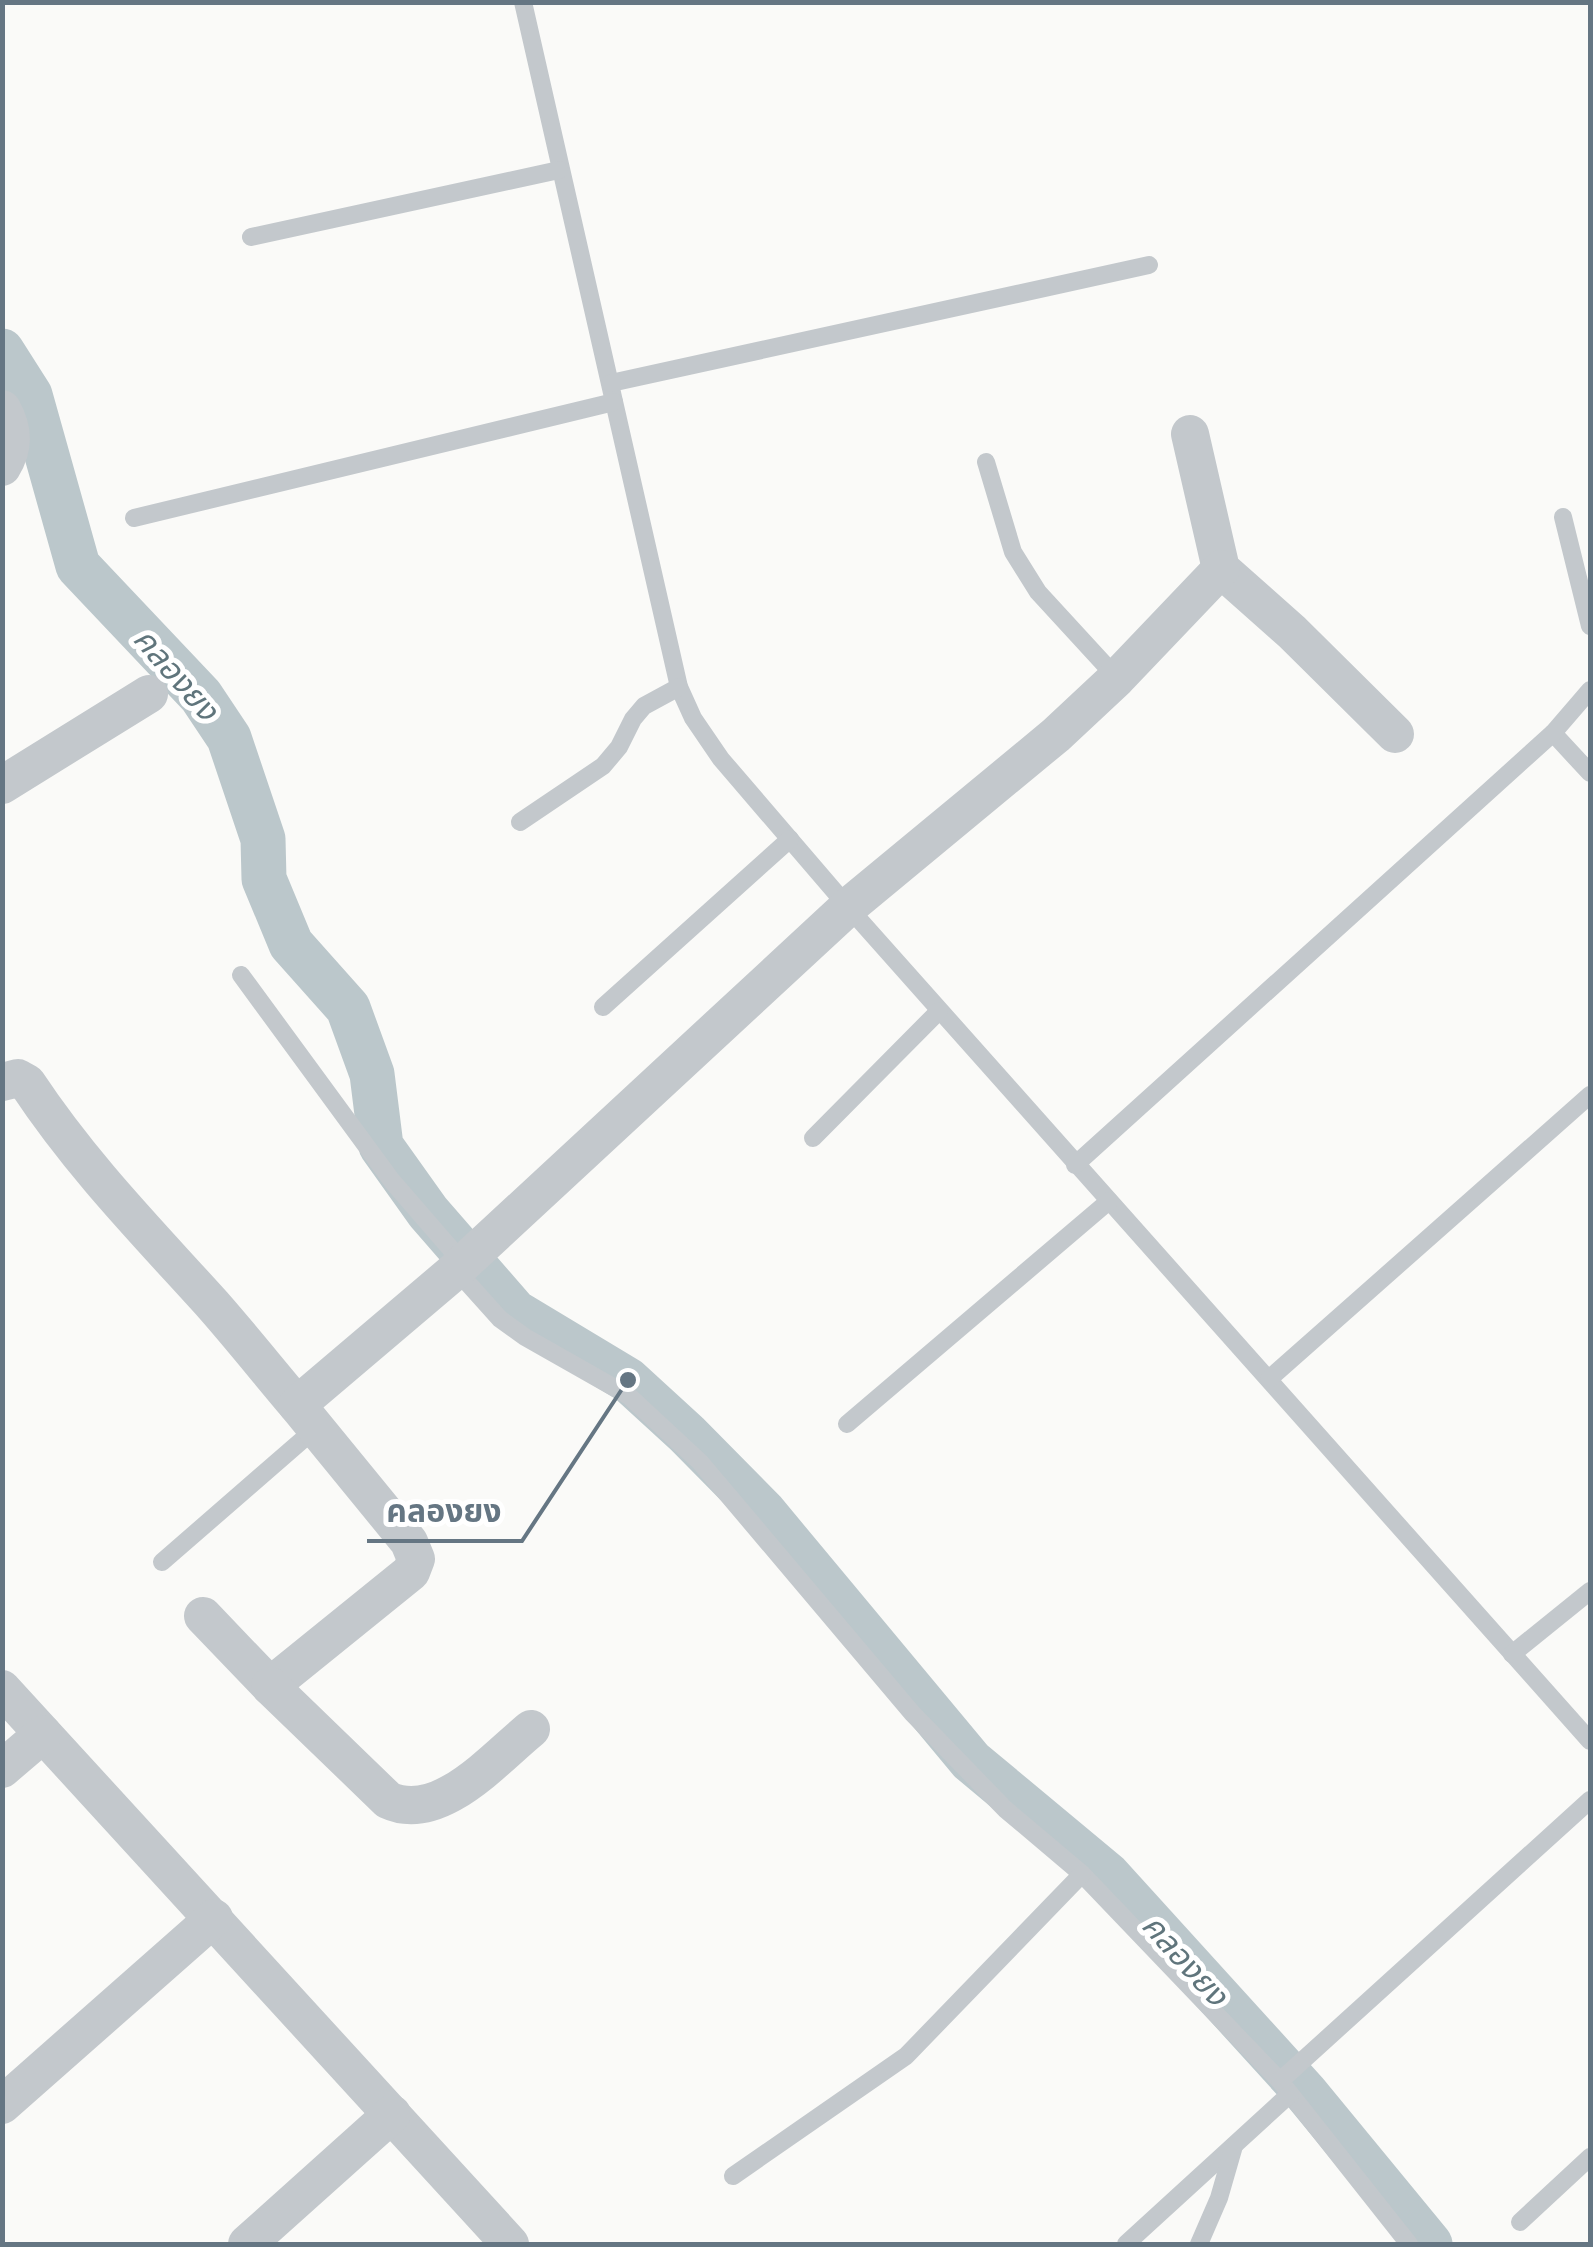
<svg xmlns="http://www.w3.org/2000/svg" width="1593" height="2247" viewBox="0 0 1593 2247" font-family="Commissioner,'Noto Sans Thai',sans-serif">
	<rect width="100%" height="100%" fill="#fafaf8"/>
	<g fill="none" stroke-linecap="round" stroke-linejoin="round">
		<path stroke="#bbc7cb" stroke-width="45" d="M2,351L30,395L78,566L201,696L229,738L263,839L264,879L291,944L348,1008L372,1074L381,1146L428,1212L515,1312L628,1380L687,1434L763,1511L971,1761L1108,1875L1305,2092L1430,2244"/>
		<g stroke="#c3c8cc" stroke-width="18">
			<path d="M523,2L679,687L693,718L721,759L848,907L1590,1741"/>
			<path d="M251,237L559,170"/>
			<path d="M611,383L1149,265"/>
			<path d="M986,462L1013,552L1038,592L1117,678"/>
			<path d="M1563,517L1590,626"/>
			<path d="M134,518L614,402"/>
			<path d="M1553,733L1590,773"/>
			<path d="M520,822L603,766L619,747L633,719L644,706L679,687"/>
			<path d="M241,975L392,1181L463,1263"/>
			<path d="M603,1007L790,839"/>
			<path d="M813,1138L939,1011"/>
			<path d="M1075,1165L1553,733L1590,690"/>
			<path d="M456,1270L500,1319L525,1337L629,1396L700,1462L912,1713L1005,1809L1082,1874L1280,2081L1409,2244"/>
			<path d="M1269,1379L1590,1095"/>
			<path d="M847,1424L1109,1201"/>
			<path d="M162,1562L315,1429"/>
			<path d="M1512,1654L1590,1591"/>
			<path d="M1280,2081L1590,1800"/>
			<path d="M733,2176L906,2056L1082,1874"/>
			<path d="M1520,2222L1590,2157"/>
			<path d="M1126,2244L1290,2094"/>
			<path d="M1199,2244L1219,2198L1234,2146"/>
		</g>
		<g stroke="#c3c8cc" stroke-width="38">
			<path d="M2,409C14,430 14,448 2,467"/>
			<path d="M1190,434L1221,569L1292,632L1395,734"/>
			<path d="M2,785L149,694"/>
			<path d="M2,1082L18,1078L27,1083C82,1166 147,1232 213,1305C242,1338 269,1372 297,1405"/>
			<path d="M203,1616L270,1686L411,1572L416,1559L409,1542L297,1405L456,1270L848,907L1056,735L1117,678L1221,569"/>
			<path d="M270,1686L388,1800C439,1824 494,1759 531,1729"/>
			<path d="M2,1689L510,2244"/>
			<path d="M2,1769L43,1734"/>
			<path d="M2,2105L214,1918"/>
			<path d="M247,2244L392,2114"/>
		</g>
	</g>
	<g text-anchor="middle" stroke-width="10" stroke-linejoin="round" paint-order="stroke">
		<g font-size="32" font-style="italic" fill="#60757c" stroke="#fff">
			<text transform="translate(176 674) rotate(49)" y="11">คลองยง</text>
			<text transform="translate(1185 1960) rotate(48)" y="11">คลองยง</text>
		</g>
	</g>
	<path fill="none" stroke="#657683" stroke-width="4" d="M628 1380L522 1541H367"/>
	<circle fill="#657683" stroke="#fff" stroke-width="4" cx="628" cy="1380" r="10"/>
	<g font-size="32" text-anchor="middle" font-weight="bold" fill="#657683" stroke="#fff" stroke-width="10" stroke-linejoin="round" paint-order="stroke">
		<text x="444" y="1522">คลองยง</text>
	</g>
	<rect width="1593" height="2247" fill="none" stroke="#657683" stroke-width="10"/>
</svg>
